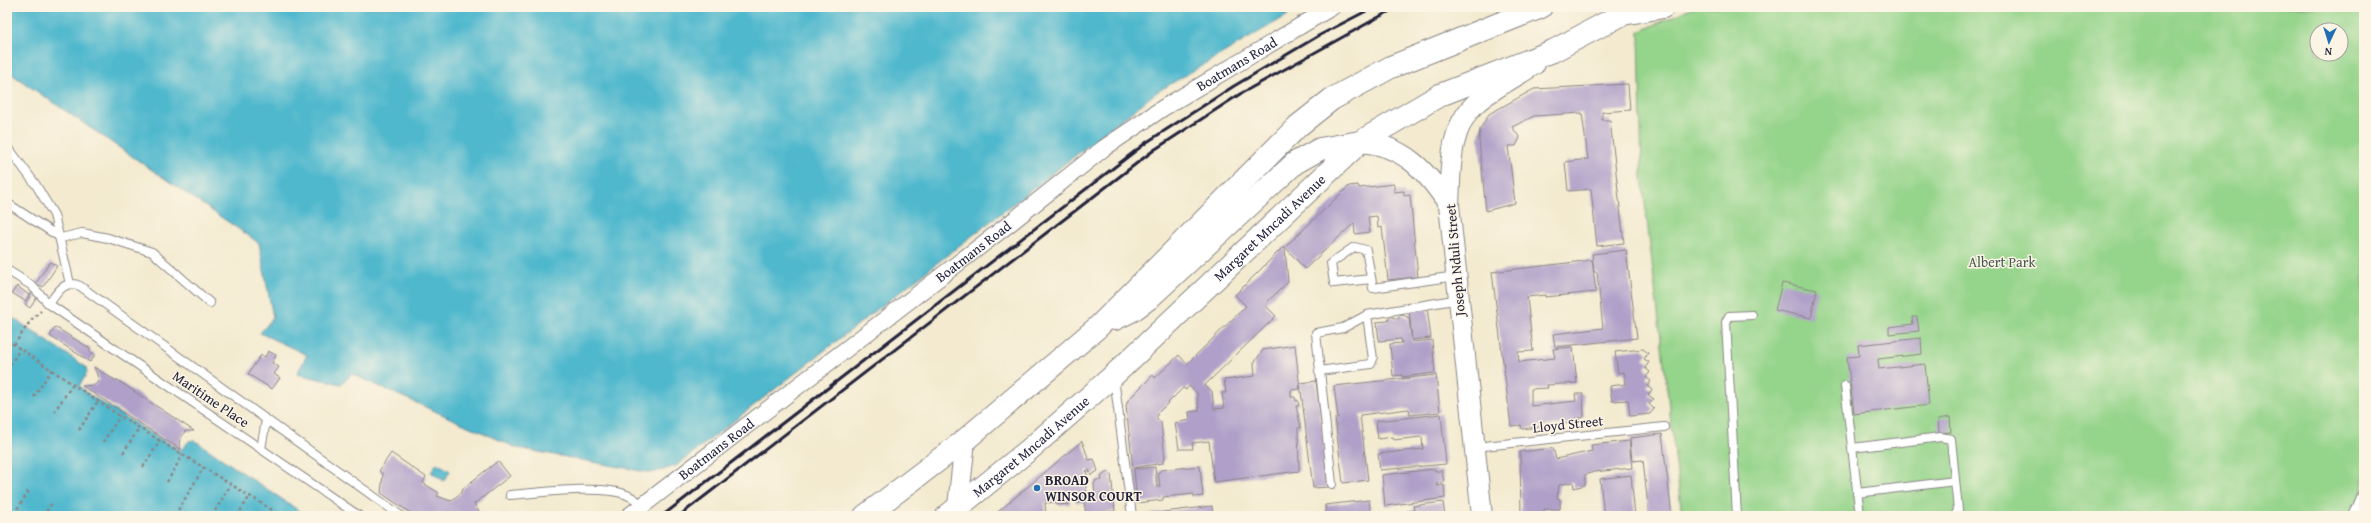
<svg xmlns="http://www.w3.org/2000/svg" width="2371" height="523" viewBox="0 0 2371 523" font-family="'Gentium Book Plus',serif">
	<rect width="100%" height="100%" fill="#fcf5e5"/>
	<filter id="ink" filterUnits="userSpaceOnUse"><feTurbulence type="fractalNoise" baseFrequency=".025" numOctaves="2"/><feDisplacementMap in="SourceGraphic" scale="8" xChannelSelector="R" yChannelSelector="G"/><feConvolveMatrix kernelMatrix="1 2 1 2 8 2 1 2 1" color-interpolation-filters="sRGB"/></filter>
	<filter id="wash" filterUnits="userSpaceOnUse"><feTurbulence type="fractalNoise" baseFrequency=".012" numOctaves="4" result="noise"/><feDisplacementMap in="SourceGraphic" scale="16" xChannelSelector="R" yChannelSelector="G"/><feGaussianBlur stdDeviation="0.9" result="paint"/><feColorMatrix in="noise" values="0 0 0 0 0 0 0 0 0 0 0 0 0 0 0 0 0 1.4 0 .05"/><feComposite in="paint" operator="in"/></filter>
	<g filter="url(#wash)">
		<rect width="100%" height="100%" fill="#f3eacf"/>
		<path fill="#95d48b" stroke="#5c7b63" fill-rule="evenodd" d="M1693,7H2364V516H1682L1642,178L1639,32ZM2317,30H2341V54H2317Z"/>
		<g fill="#4fb8cd" stroke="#386d84">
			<path d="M7,7H1271L1288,15L1157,92L676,466L652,473L517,448L352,374L341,384L297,374L307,355L260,333L273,318L259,243L7,71Z"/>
			<path d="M7,314L86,367L87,373L79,386L88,394L180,451L189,441L194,440L307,516H7Z"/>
			<path d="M437,463L450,471L444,481L431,472Z"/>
		</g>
		<g id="blocks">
			<g fill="#b0a0c9">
				<path d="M1628,84L1630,110L1602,112V120H1610L1624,243L1597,246L1591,189L1568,191L1565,162L1588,159L1582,113L1534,116L1512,127L1520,138L1516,146H1508L1515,203L1486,211L1479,140L1480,129L1489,114L1534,89Z"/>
				<path d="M1394,184V192L1404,191V196L1410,195L1418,277L1388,280L1382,227L1378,228L1377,216L1368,217L1370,232L1355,234L1354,223L1305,269L1285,247L1349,186L1358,185L1359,188Z"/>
				<path d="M1283,247L1285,249L1288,282L1267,302L1266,306L1276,316L1204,386L1212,391L1214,409L1224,408L1222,393H1226L1224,380L1255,376L1254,363L1263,350L1295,345L1300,389L1291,390V397H1295L1296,401L1298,400L1299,406H1296L1301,428H1298L1299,471L1214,482L1209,441L1192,443L1193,449H1179L1175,423L1190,420L1189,412L1199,411L1197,393L1189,386L1186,390L1183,388L1157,414V419L1161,422L1165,459L1163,460V463L1133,468L1126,406L1128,400L1153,375L1155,378L1179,355L1187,364L1246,306L1235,295Z"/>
				<path d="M1626,250L1637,338L1555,347L1553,334L1603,328L1597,272H1594L1592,254Z"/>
				<path d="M1592,260L1596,292L1545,297V295L1527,297L1533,351L1518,352L1519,362L1555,358L1553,349L1573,347L1577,383L1547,385L1548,388L1531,389V406L1576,401L1575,394H1583L1584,417L1579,418V422L1522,429L1521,425L1511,426L1492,272Z"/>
				<path d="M50,262L57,266L43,287L36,283Z"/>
				<path d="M1782,283L1817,290L1811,318L1775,310Z"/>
				<path d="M17,286L29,295L25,301L12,293Z"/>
				<path d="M32,293L37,297L30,308L25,304Z"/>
				<path d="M1427,307L1431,338L1412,340L1409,309Z"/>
				<path d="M1401,314L1409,318L1412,342L1432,340L1435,373L1402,377V375L1393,376L1390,344L1402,343L1401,339L1379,341L1377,322L1388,321L1390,316L1398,319Z"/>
				<path d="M1912,317H1917L1919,331L1889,334V327L1913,324Z"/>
				<path d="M55,327L91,349L89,351L95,355L90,362L50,336Z"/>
				<path d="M1921,338L1922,354L1878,359L1879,369L1925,364L1929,405L1854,414L1847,357L1859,356L1858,345Z"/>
				<path d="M1643,349L1648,353L1644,359L1649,362L1645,368L1650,372L1646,377L1651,381L1647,386L1652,390L1648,395L1654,399L1649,404L1654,409L1650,414L1630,416L1628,400L1612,401L1610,386L1626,384L1624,372L1618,373L1615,352Z"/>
				<path d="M268,351L276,355L272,363L279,367L274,374L280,378L272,389L248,374L261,355L265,357Z"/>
				<path d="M94,367L116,381L117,380L194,431H185L179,442L181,450L82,386L95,385L99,380Z"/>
				<path d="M1436,375L1440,412L1410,415L1409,409L1360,415L1368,480L1343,483L1335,418H1338L1334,386Z"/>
				<path d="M1316,381L1329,487L1313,488L1300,383Z"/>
				<path d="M1441,414L1446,464L1380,470L1378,454L1423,449L1422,437L1393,440L1392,437L1378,439L1376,421Z"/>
				<path d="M1950,417L1951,432L1939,433L1938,419Z"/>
				<path d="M1662,434L1672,516H1649L1643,460L1632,461L1630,438Z"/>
				<path d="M1082,441L1089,460L1094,459L1098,471L1091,475L1089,470L1086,471L1089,481L1085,482L1087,494L1095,496L1094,484L1096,480H1102L1101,477L1108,471L1111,474L1115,511L1105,512V515L1100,516L1086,514L1084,502L1076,503V493H1069L1070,504L1057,505V502L1045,503L1046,516H993Z"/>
				<path d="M1629,441L1632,468L1594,472L1585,475V485L1574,488L1573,482L1559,485L1557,498L1560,499V509H1544V516H1521L1520,452L1553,448L1556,459L1592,451L1591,445Z"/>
				<path d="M391,453L426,477L423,483L439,493L437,496L451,501L463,491L462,489L498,461L510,476L474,504L482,516H415L381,493L383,474L379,471Z"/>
				<path d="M1200,466L1203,496L1194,497V494L1163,497V500L1137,503L1134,469L1155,467L1157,487H1160L1158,473L1161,470Z"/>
				<path d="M1435,469V471H1442L1444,482L1437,483V486L1444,485L1445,498L1385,506L1382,475Z"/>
				<path d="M1631,475L1635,516H1604L1600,479Z"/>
				<path d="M1369,500L1371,516H1326L1325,505Z"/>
				<path d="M1443,502L1445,516H1408L1407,511L1414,510L1413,506Z"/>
				<path d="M1212,506L1213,516H1140V515Z"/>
			</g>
		</g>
	</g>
	<g filter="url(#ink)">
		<use href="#blocks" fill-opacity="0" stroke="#8a8685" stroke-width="1"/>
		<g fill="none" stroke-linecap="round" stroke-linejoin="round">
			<defs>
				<g id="service">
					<path d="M7,146L36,185L54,215L70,284"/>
					<path d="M7,203L61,238L82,233L108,238L152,252L210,303"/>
					<path d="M7,270L31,285L49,304L359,516"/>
					<path d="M1371,279L1334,283L1331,263L1354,247L1366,250L1373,288L1456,276"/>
					<path d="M49,304C57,293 64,279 80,286L401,516"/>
					<path d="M1319,371L1371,364L1373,359L1367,315"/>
					<path d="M1114,378L1132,516"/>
					<path d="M1845,386L1860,516"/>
					<path d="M1475,447L1664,427"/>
					<path d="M1852,448L1941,437L1951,439L1958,510L1955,516"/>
					<path d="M261,449L266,420"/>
					<path d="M1332,484L1316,333L1343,328L1367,315L1459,299"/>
					<path d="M1857,493L1955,481"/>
					<path d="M510,495C535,493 605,484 627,495C633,497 638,502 642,505"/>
					<path d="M1737,516L1726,322L1729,316L1752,315"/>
					<path d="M2353,516L2364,490"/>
				</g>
				<g id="minor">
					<path id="s1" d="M629,516L1009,224L1104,148L1163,108L1332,7"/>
				</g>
				<g id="tertiary">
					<path d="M1360,142C1403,145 1426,170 1449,205"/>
					<path d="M957,516L965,440"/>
					<path d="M1482,516L1449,205C1451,170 1448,129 1476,103C1493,88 1516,77 1535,64"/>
				</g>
				<g id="primary">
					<path d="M1115,319L1133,310L1148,299L1295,163L1320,149L1360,142"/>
					<path d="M865,516L965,440L1098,327L1298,126L1332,99L1391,67L1541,7"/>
					<path id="s2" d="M947,516L1030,449L1114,375L1360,142L1440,95L1553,51L1636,7"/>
				</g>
				<path id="motorway" d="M1623,14L1663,7"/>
			</defs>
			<use href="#service" stroke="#8a8685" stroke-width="10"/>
			<use href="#minor" stroke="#8a8685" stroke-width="18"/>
			<use href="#tertiary" stroke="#8a8685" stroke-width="22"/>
			<use href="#primary" stroke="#8a8685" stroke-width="24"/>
			<use href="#motorway" stroke="#8a8685" stroke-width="24"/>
			<g stroke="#8a8685" stroke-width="2.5" stroke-dasharray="3 3" stroke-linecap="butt">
				<path d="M7,340L120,416L282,516"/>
				<path d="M14,345L31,320L41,311"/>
				<path d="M7,370L20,349"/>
				<path d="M34,397L52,369"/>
				<path d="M54,412L73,384"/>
				<path d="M79,430L98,401"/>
				<path d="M103,442L120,416"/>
				<path d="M123,453L139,428"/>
				<path d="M143,467L160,441"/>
				<path d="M7,481L10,476"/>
				<path d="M167,482L183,454"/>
				<path d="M14,514L30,489"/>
				<path d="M175,515L204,467"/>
				<path d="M43,516L52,503"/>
				<path d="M212,516L231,484"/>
				<path d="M237,516L250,496"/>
			</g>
			<use href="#service" stroke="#fff" stroke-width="8"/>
			<use href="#minor" stroke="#fff" stroke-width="16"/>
			<use href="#tertiary" stroke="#fff" stroke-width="20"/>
			<use href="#primary" stroke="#fff" stroke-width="22"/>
			<use href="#motorway" stroke="#fff" stroke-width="22"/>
			<g stroke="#22223b" stroke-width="3">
				<path d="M662,516L1147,142L1234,86L1320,35L1374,7"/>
				<path d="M679,516L1154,150L1240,94L1397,7"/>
			</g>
		</g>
	</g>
	<circle fill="#1f6fb2" stroke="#fcf5e5" stroke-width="1.5" cx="1037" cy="488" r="4"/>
	<g text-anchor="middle" stroke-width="3" stroke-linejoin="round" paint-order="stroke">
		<g font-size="14" fill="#22223b" stroke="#fcf5e5">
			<text dy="5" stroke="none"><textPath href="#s1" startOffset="758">Boatmans Road</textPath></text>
			<text dy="5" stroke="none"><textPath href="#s2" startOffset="433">Margaret Mncadi Avenue</textPath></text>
			<text dy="5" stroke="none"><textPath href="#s1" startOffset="434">Boatmans Road</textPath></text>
			<text transform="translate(1455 260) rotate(-95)" y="5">Joseph Nduli Street</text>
			<text transform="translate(211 399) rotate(34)" y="5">Maritime Place</text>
			<text transform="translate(1568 424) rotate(-6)" y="5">Lloyd Street</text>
			<text dy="5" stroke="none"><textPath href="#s2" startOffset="109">Margaret Mncadi Avenue</textPath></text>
			<text dy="5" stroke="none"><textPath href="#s1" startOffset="110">Boatmans Road</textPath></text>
		</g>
		<g font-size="14" fill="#445753" stroke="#fcf5e5">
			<text x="2002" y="267">Albert Park</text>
		</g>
		<g font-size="14" font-weight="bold" fill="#22223b" stroke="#fcf5e5" text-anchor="start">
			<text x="1045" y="485">BROAD<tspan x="1045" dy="16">WINSOR COURT</tspan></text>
		</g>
	</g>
	<rect width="2371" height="523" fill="none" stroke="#fcf5e5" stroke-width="24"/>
	<g transform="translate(2329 42) rotate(184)"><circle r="19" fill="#fcf5e5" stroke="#a5a1a1"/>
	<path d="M0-3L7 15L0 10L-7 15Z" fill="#1f6fb2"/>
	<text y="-6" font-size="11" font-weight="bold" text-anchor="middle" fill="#22223b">N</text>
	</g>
</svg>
